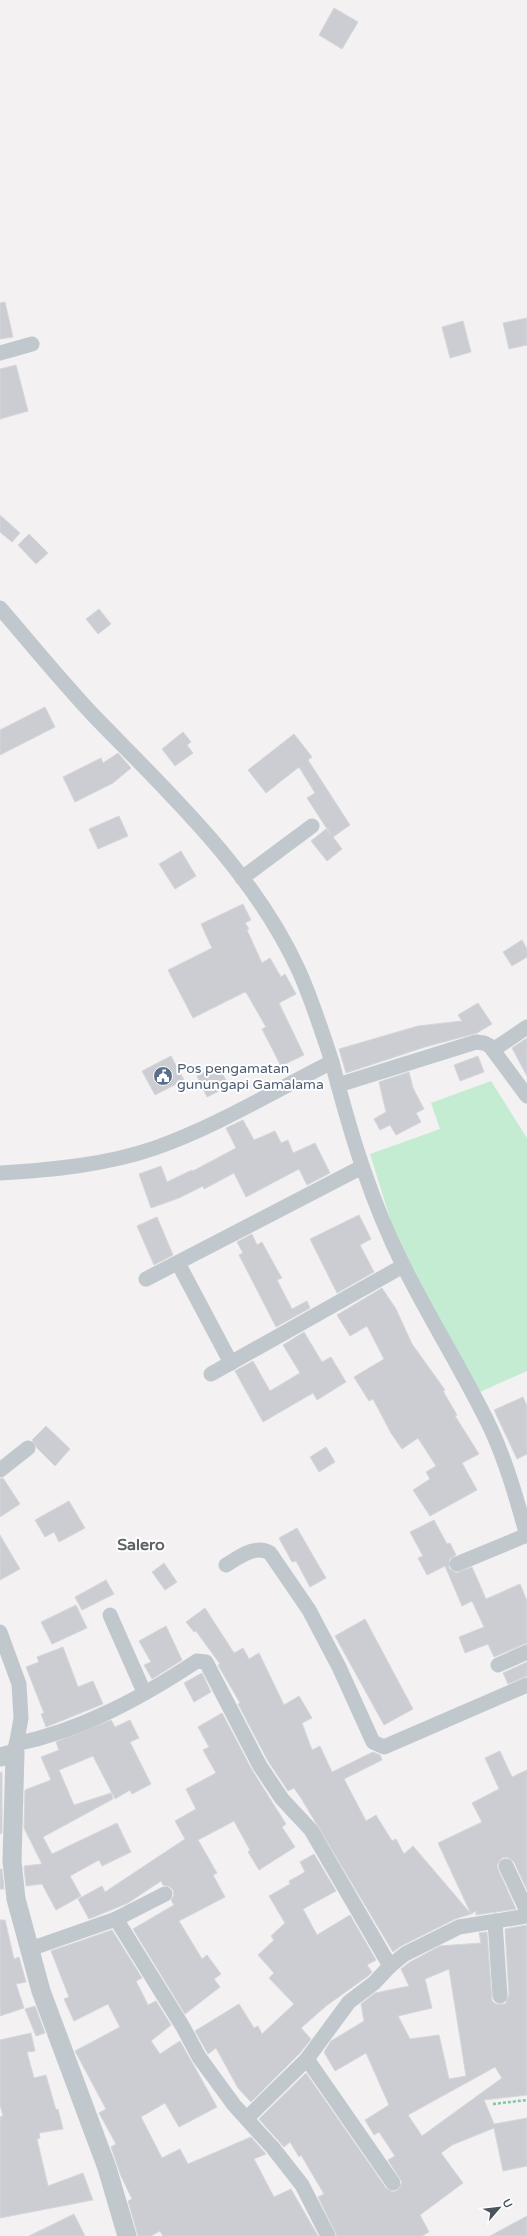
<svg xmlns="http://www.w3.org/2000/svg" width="527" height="2236" viewBox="0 0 527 2236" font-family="'Varela Round',sans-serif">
	<rect width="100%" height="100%" fill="#f3f1f1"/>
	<path fill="#c3ecd2" d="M491,1081L527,1138V1371L471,1396L393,1228L370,1154L440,1129L431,1103Z"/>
	<g fill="#cbcdd3" stroke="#d5d7db" fill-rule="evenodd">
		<path d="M334,8L358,22L342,49L319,35Z"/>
		<path d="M5,302L13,337L0,339V303Z"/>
		<path d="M527,318V345L509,349L503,323Z"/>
		<path d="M463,321L471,352L450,358L442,327Z"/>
		<path d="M16,365L28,411L0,419V369Z"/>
		<path d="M0,515L20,533L12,542L0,532Z"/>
		<path d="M29,534L48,553L36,564L18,545Z"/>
		<path d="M99,609L111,624L98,634L86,619Z"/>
		<path d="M45,707L55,727L0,755V730Z"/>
		<path d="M183,732L191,742L187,745L193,753L175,766L162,749Z"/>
		<path d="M294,734L312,757L308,760L350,825L333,837L342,849L327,861L311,841L326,829L331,835L307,798L315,793L299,767L266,793L248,770Z"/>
		<path d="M118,753L131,768L113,783L75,802L63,777L101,758L103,763Z"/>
		<path d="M119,816L128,836L98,849L89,829Z"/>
		<path d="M181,851L196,876L175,889L159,864Z"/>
		<path d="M243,904L251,920L245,923L249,929L247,930L262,963L270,958L281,977L285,974L296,994L279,1003L304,1055L281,1066L262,1029L266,1027L247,994L245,992L193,1018L168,970L212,948L201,924Z"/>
		<path d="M522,940L527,949V957L512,966L503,952Z"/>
		<path d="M478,1003L492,1024L477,1033L425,1047L346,1073L339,1049L418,1026L462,1021L458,1015Z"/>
		<path d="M527,1038V1076L512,1048Z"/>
		<path d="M171,1056L184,1080L155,1095L142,1071Z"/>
		<path d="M478,1056L484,1072L460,1081L454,1065Z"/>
		<path d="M218,1065L229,1086L207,1097L197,1076Z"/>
		<path d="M409,1072L413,1088L424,1109L416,1113L421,1122L396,1135L390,1125L380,1130L374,1119L386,1112L379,1082Z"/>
		<path d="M243,1120L254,1140L275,1131L281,1143L288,1140L293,1153L315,1143L330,1173L307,1185L299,1169L246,1197L234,1173L204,1189L203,1186L179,1198L151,1208L139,1174L161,1166L167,1182L192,1170L193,1171L236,1148L226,1128Z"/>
		<path d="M359,1215L371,1239L360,1245L374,1272L337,1293L310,1239Z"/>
		<path d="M157,1217L173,1255L154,1265L137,1226Z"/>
		<path d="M252,1234L257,1245L262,1242L275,1266L282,1278L277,1280L292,1309L307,1301L310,1308L276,1327L239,1255L243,1253L237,1242Z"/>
		<path d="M382,1288L396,1309L412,1344L445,1390L443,1391L457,1415L455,1416L479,1454L462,1463L477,1490L430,1516L413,1490L430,1479L426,1472L436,1466L418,1438L402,1449L391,1433L373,1399L369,1401L354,1377L384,1359L367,1326L350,1336L337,1315Z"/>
		<path d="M304,1332L322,1362L331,1357L346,1382L317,1400L313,1393L263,1422L235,1371L253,1361L270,1391L300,1373L283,1345Z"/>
		<path d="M523,1397L527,1406V1454L517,1459L494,1410Z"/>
		<path d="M46,1426L70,1449L55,1466L37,1448L32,1440Z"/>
		<path d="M326,1447L335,1462L319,1472L310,1457Z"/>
		<path d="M3,1478L20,1504L0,1517V1479Z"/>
		<path d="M69,1501L85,1528L59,1542L54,1532L45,1537L35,1520Z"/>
		<path d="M434,1520L447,1544L450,1543L456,1555L450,1559L449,1568L456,1573L472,1567L486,1599L520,1584L527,1601V1643L494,1657L488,1644L465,1653L459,1637L484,1627L472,1601L462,1606L445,1566L427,1575L418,1558L423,1556L410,1532Z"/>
		<path d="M297,1528L326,1578L310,1587L296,1561L292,1562L279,1538Z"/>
		<path d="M0,1535L20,1569L0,1580Z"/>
		<path d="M164,1563L177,1582L165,1590L152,1572Z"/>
		<path d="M106,1580L114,1594L82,1610L75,1597Z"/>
		<path d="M76,1605L87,1628L52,1644L41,1622Z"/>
		<path d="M205,1608L234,1653L243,1648L249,1659L259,1653L284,1705L299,1696L312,1718L302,1723L312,1750L320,1746L332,1772L373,1752L380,1755L382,1760L344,1779L366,1821L376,1815L392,1841L396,1839L404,1854L413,1846L471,1914L455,1919L401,1946L393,1952L301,1798L294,1788L288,1791L268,1761L238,1704L240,1703L218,1665L220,1664L196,1631L194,1632L186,1622Z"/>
		<path d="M365,1619L413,1709L384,1725L335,1636Z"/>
		<path d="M166,1626L182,1660L152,1679L144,1665L151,1662L139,1641Z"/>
		<path d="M63,1647L78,1687L93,1681L103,1704L46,1727L41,1714L44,1713L26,1667L39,1662L37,1657Z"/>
		<path d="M527,1662V1676L508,1684L503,1673Z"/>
		<path d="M202,1673L211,1692L194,1702L184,1683Z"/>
		<path d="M222,1713L252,1770L286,1824L282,1827L295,1847L259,1870L248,1852L250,1850L234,1821L198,1840L217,1873L213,1875L225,1897L179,1921L202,1959L207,1955L221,1974L214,1979L220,1987L185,2014L133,1929L174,1905L171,1900L174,1895L173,1890L170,1887L163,1885L161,1881L128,1903L89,1919L78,1899L102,1886L105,1892L185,1839L175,1821L196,1809L186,1789L216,1773L203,1750L209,1747L198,1727Z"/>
		<path d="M111,1720L115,1727L130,1720L139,1738L130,1742L151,1784L132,1794L130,1790L115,1799L93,1756L59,1770L74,1805L111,1793L113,1799L43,1837L52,1854L117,1823L131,1852L102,1866L99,1860L70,1876L81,1896L56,1910L42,1884L26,1886L24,1866L42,1864L24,1828L25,1790L51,1780L41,1757L59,1750L56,1742Z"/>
		<path d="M500,1751L512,1777L527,1770V1890L514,1862L507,1857L502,1858L497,1865L498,1869L516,1909L476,1915V1911L471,1914L438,1843L482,1822L472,1803L499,1789L485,1758Z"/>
		<path d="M2,1772V1833L0,1834V1773Z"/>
		<path d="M314,1854L336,1891L303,1909L317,1935L350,1915L376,1960L367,1965L372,1972L368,1976L326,2006L301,2028L311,2039L300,2053L251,2102L238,2088L216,2048L208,2054L195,2031L239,2004L254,2028L258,2026L262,2034L294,2004L269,1978L274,1973L258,1955L274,1940L271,1936L285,1923L269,1896L290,1884L289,1881L305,1872L300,1862Z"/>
		<path d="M0,1869H2L4,1889H0Z"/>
		<path d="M0,1920H5L14,1959L19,1957L26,1982L16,1984L24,2008L0,2016Z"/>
		<path d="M527,1925V2095L484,2100L494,2124L527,2118V2166L503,2171L494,2128L452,2145L441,2153L463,2183L420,2215L429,2232L422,2236H337L318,2197L324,2194L301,2155L299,2157L290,2142L284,2147L259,2119L306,2073L386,2188L393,2192L398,2190L402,2182L388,2160L395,2156L379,2132L374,2135L365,2120L389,2105L366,2053L335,2071L324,2052L331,2041L364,2021L361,2004L375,1993L409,1986L401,1969L410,1962L440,1946L481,1943L479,1933L487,1932L492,2001L496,2004H505L509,1995L505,1929ZM449,1969L466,2076L449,2079L439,2035L410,2039L398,2016L432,2008L425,1979ZM495,2067L502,2078L422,2136L408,2115Z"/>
		<path d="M112,1930L142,1978L136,1981L148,2005L156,2001L171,2025L151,2041L160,2054L180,2041L217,2107L179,2127L165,2103L141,2117L162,2158L180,2149L188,2164L251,2137L266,2154L254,2159L274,2197L291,2189L318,2236H163L160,2231L151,2236H138L128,2201L132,2199L121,2176L111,2147L116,2144L99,2113L106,2109L75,2051L120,2027L108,2004L74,2021L64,1999L69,1997L51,1951Z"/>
		<path d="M35,2006L45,2033L36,2036L25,2009Z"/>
		<path d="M31,2033L35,2051L27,2052L34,2078L46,2075L56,2110L58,2109L63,2129L39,2133L40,2138L37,2139L48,2186L83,2173L93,2200L0,2218V2117L3,2116L0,2105V2040Z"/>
		<path d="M74,2214L85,2236H29Z"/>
		<path d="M527,2216V2236H490Z"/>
	</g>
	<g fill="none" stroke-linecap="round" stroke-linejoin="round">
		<path stroke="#7ec8a2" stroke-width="2.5" stroke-dasharray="3 2" stroke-linecap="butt" d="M493,2104L527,2100"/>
		<g stroke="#c0c8ce" stroke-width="15">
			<path d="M0,353L32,344"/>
			<path d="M0,608C32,645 62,682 95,717C170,794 254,872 299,971C312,1000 322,1031 332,1062"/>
			<path d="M242,878L312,826"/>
			<path d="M493,1050L527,1027"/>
			<path d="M338,1085L476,1042L484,1043L490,1046L527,1096"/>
			<path d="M0,1173C51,1170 106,1165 155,1148C217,1126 274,1091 332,1062C350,1132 371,1202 404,1267C431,1321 464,1373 490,1427C506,1461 517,1500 527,1536"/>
			<path d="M178,1263L231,1363"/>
			<path d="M146,1279L362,1167"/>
			<path d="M211,1374L403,1266"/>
			<path d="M0,1470L28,1448"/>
			<path d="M457,1564L527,1535"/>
			<path d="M226,1565C238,1558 255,1544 270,1553L309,1610L339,1667L373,1742L384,1747L527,1685"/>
			<path d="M110,1615L144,1692"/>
			<path d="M0,1632L19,1684L21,1718L15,1752"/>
			<path d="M498,1665L527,1652"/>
			<path d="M16,1744C82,1730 141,1698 197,1661L206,1662L260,1766L282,1799L311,1830L390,1966"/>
			<path d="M506,1866L527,1911"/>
			<path d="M116,1919L165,1894"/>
			<path d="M495,1921L500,1996"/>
			<path d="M30,1949L116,1919L183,2027L199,2057L234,2105L273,2148L302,2185L328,2236"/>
			<path d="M307,2059L393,2183"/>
			<path d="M247,2118L307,2059L349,2002L374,1983L390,1966L405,1954L459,1927L527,1916"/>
		</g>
		<path stroke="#c0c8ce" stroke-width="19" d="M0,1757L15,1753L12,1861L16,1899L41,1991L107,2168L127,2236"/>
	</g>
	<defs>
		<symbol id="civic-disc" viewBox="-11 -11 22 22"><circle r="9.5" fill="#5c6f8a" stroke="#fff"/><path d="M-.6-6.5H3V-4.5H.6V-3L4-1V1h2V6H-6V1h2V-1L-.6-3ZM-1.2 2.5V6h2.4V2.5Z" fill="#fff"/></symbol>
	</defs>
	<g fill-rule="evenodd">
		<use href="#civic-disc" x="152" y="1065" width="22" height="22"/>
	</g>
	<g text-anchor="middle" stroke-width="4" stroke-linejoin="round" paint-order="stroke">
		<g font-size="14" fill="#4e5e75" stroke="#fff" text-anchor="start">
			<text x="177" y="1073">Pos pengamatan<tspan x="177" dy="16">gunungapi Gamalama</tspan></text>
		</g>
		<g font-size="16" font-weight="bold" fill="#5e6165" stroke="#fff">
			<text x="141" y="1550">Salero</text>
		</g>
	</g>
	<g transform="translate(499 2208) rotate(62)" stroke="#ffffff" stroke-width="3" paint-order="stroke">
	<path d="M0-3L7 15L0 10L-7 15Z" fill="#4a545d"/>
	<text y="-6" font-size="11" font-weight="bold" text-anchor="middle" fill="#4a545d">U</text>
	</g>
</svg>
